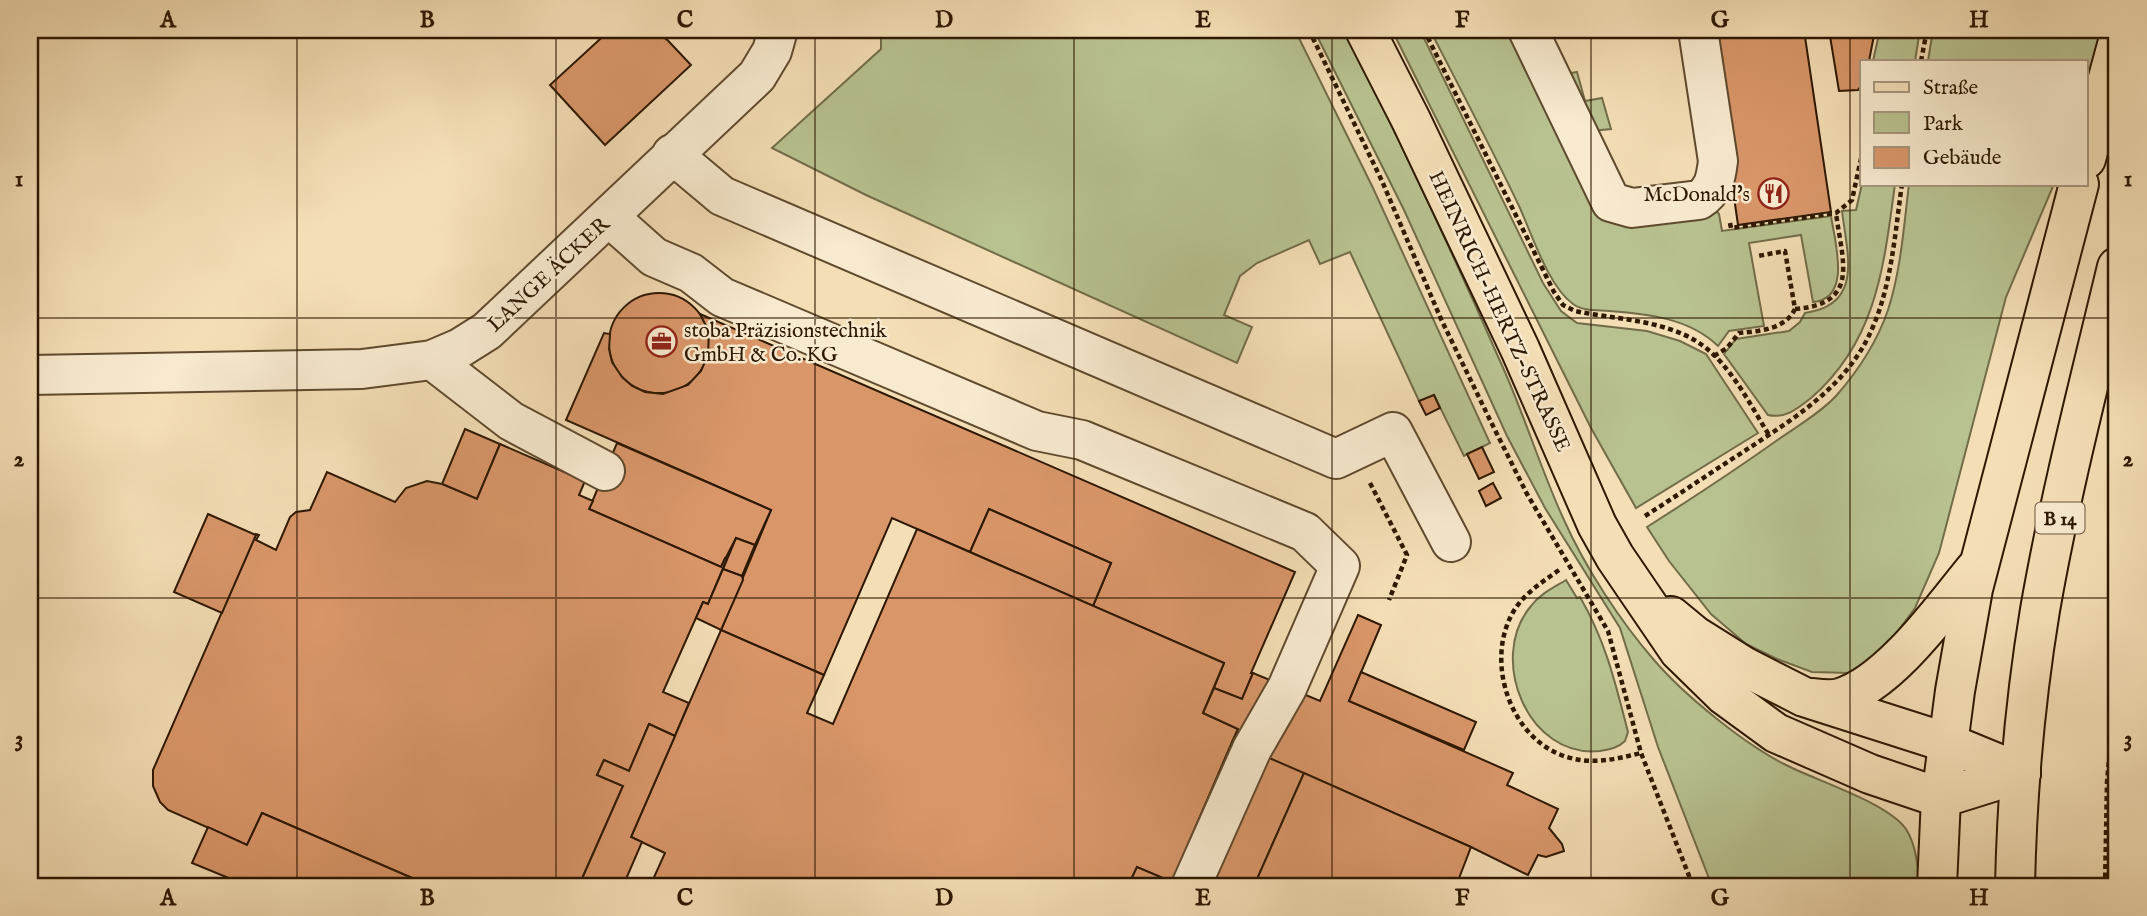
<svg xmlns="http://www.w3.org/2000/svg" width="2147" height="916" viewBox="0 0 2147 916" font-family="'IM FELL English',serif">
	<rect width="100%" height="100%" fill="#f4deb5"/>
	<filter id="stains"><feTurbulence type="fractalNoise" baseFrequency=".00286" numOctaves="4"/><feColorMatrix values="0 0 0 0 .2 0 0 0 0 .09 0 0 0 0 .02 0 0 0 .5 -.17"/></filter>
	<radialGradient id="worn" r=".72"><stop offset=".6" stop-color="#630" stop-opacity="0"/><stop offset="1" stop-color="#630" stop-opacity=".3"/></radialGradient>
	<g fill="#b8c290" stroke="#726d48" stroke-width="2">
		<path d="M881,30H1267L1272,38L1287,30H1295L1373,188L1490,443L1464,456L1434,395L1419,401L1350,252L1320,264L1309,240L1257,263L1240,276L1224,315L1252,327L1237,363L866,195L772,148L881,49Z"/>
		<path d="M1314,30H1345C1399,139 1451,249 1500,361C1524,413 1540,468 1564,520C1585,567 1620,621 1654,660C1684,695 1743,743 1784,764C1814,780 1887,802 1906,829C1916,845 1919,868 1918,886H1712L1658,747L1620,628L1545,508L1507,436L1404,210Z"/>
		<path d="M1392,30H1420L1543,283L1561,311L1577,323L1647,331L1680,341L1706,354L1758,433L1636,508L1591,428Z"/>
		<path d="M1430,30H1514L1602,196L1713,207L1719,214L1722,231L1831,216C1835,242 1852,299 1813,302L1801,235L1749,243L1764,326L1729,331L1718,346C1689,318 1648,314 1609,311C1597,310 1582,311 1573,304C1548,286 1532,234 1519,206C1491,147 1460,88 1430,30Z"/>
		<path d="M1880,30H1920L1915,61H1873Z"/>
		<path d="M1933,30H2107L2086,92V61H1928Z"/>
		<path d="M1577,72L1585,101L1602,98L1611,129L1591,131L1560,75Z"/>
		<path d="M1862,184H1895C1884,265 1877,341 1811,398C1798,408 1786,419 1768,415L1724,354L1736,339L1789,331L1800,322L1805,313C1864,305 1847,254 1842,211L1856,210Z"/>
		<path d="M1909,184H2054L2006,297L1939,553L1915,608L1878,658L1850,673L1812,672L1777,659L1746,644L1711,614L1669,561L1647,527C1691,499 1734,471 1776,441C1796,427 1819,414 1836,396C1858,371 1877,342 1888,310C1901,270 1904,225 1909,184Z"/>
		<path d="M1566,580L1577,598L1580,597C1606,642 1615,682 1628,732L1625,741C1618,748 1610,749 1600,751C1528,759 1487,658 1531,606C1540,594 1553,588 1566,580Z"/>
	</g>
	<g fill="#d99669" stroke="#2d1801" stroke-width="2">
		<path d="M610,30H658L691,65L605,145L550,85Z"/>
		<path d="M658,30H676L666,39Z"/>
		<path d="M1759,30H1804L1831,212L1738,225L1711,37Z"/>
		<path d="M1829,30H1875L1869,61H1862V84L1858,90L1839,91Z"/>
		<circle cx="659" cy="343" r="50"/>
		<path d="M700,314L1295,572L1251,673H1253L1242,699L1214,688L1224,663L1093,606L1111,563L989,509L970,552L892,518L824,675L721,630L771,510L566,420L604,333L610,334L609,349L612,362L622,377L632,386L645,392L663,394L688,385L701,371L708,355L709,332Z"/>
		<path d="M1434,395L1440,408L1426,415L1419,401Z"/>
		<path d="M465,429L500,444L477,499L442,484Z"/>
		<path d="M617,443L771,510L755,545L736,538L721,567L589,509Z"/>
		<path d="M500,444L585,481L579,495L593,501L589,509L721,567L725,558L727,559L708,604L703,602L663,692L689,703L675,736L649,724L629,771L604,760L597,775L623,786L581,881H584L582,886H416L419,881L262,813L247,845L168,810L160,802L153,786V770L256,534L259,535L256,540L276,550L290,517L296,512L310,510L327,472L395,502L406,488L427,481L442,484L477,499Z"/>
		<path d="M1482,447L1494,472L1479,479L1467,454Z"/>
		<path d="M1493,483L1501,498L1486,506L1479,491Z"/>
		<path d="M989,509L1111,563L1093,606L970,552Z"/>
		<path d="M208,514L256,535L222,613L174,592Z"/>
		<path d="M917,529L1224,663L1203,713L1238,729L1172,882L1137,867L1128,886H742L723,878L719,886H650L665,853L631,837L721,630L824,675L807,713L833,724Z"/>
		<path d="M736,538L755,545L742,576L723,569Z"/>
		<path d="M723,569L742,576L743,580L721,630L696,618L703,602L708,604Z"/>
		<path d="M1358,615L1381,625L1349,701L1513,773L1507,785L1558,809L1549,828L1562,844L1564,851L1546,857L1538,855L1528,875L1471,847L1232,742L1238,729L1203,713L1214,688L1242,699L1253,673L1320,701Z"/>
		<path d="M1361,672L1476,722L1464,750L1349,701Z"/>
		<path d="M649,724L675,736L631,837L642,842L623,886H595L581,881L623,786L597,775L604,760L629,771Z"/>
		<path d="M1232,742L1304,773L1254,886H1128L1137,867L1172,882Z"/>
		<path d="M1304,773L1471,847L1456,886H1254Z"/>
		<path d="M262,813L419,881L416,886H248L192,863L208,827L247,845Z"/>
	</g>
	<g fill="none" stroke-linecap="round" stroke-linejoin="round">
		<defs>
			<g id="minor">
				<path d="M1528,30L1611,202L1632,208L1699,200C1714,191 1716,177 1718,161L1698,30"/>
				<path d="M672,154L722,196L1336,459L1393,432L1451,542"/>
				<path d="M609,217L654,257L691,273L722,297L1037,431L1082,440L1305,532L1340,566L1287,688L1252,749L1191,886"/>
				<path d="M432,360L511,421L605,471"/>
				<path d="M30,375L362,369L432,360L460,348L487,331L757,76L772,51L778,30"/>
			</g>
			<g id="major">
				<path d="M1365,30L1411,120L1520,349L1597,525L1615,557L1679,651L1724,695L1776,733L1870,774L1941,798L2021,773"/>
				<path d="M2086,159L2117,45"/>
				<path d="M1671,616L1694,635L1745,667L1804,697L1948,743L2021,773"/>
				<path d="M1813,698C1821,699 1832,700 1840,698C1890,683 1942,609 1975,569"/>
				<path d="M1937,886L1941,798L1955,691L1973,589L2079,184"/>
				<path d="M2015,886C2017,794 2025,701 2040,610C2060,495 2090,380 2117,267"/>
			</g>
		</defs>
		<use href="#minor" stroke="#5f4a2e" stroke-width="42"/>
		<use href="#major" stroke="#2d1801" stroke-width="42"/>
		<g stroke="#2d1801" stroke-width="4.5" stroke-dasharray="5 3.5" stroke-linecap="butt">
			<path d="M814,30L847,35L857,30"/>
			<path d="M1276,30H1279"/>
			<path d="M1309,30L1382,181L1441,319L1490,420L1527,494L1608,631L1641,753L1693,886"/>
			<path d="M1424,30L1554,292L1563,305L1575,311C1614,319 1662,320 1696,341C1729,361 1749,403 1769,435"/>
			<path d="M1921,61L1927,30"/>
			<path d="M1730,223L1731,228L1836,213L1852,200L1862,154"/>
			<path d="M1795,309C1861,304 1842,261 1836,213"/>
			<path d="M1714,356L1727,348L1739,333C1758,331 1785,330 1795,309L1785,251L1758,256"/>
			<path d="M1370,483L1407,555L1389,600"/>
			<path d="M1645,516C1678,495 1710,473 1743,452C1793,419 1847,387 1872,329C1892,284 1895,232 1902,184"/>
			<path d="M1559,570C1541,583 1523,594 1512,614C1485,664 1511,740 1567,757C1593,765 1616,759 1641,753"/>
			<path d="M2105,886L2107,782L2117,669"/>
		</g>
		<use href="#minor" stroke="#f8eacf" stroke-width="38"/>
		<use href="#major" stroke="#f4deb5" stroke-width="38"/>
	</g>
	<path fill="none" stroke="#2d1801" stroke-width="2" stroke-opacity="0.55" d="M297,30V886M556,30V886M815,30V886M1074,30V886M1332,30V886M1591,30V886M1850,30V886M30,318H2117M30,598H2117"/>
	<defs>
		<symbol id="restaurant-ring" viewBox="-11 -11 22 22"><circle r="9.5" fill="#f8eacf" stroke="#8f2418" stroke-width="1.5"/><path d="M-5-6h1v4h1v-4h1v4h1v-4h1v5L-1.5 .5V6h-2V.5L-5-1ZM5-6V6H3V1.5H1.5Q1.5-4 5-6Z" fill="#8f2418"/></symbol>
		<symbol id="office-ring" viewBox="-11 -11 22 22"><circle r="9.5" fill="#f8eacf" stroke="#8f2418" stroke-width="1.5"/><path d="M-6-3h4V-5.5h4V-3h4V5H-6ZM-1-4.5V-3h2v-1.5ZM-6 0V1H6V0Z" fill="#8f2418"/></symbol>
	</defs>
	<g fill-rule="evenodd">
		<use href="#restaurant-ring" x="1756" y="176" width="35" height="35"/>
		<use href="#office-ring" x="644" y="324" width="35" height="35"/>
	</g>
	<g text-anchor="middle" stroke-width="5" stroke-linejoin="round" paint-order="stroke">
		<rect fill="#f8eacf" stroke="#6a573f" stroke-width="2" x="2035.5" y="502.5" width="49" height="31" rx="5"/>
		<g font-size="19" font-weight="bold" fill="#2d1801">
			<text x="2060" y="525">B 14</text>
		</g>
		<g font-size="21" fill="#2d1801" stroke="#f8eacf" text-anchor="end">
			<text x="1750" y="201">McDonald's</text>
			<text x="684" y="337" text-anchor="start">stoba Präzisionstechnik<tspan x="684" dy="24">GmbH &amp; Co. KG</tspan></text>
		</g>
		<g font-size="21" fill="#2d1801" stroke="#f8eacf">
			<text transform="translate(548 274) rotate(-43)" y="7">LANGE ÄCKER</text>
			<text transform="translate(1500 311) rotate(65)" y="7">HEINRICH-HERTZ-STRASSE</text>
		</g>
	</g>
	<rect width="2147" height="916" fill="none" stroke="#f4deb5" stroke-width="77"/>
	<rect x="1860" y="60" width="228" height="126" fill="#f8eacf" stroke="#a7967d" stroke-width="2"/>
	<rect x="1874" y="82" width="35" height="10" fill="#f4deb5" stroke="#a7967d" stroke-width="2"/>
	<text x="1923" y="94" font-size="21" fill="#2d1801">Straße</text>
	<rect x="1874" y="112" width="35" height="21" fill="#b8c290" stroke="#a7967d" stroke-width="2"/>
	<text x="1923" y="130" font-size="21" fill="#2d1801">Park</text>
	<rect x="1874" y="147" width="35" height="21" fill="#d99669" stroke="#a7967d" stroke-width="2"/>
	<text x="1923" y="164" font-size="21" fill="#2d1801">Gebäude</text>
	<rect x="38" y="38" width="2070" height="840" fill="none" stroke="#2d1801" stroke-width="2.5"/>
	<g font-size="23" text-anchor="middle" font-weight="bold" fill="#2d1801">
		<text x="168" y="27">A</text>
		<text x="427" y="27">B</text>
		<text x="685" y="27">C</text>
		<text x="944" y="27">D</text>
		<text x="1203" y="27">E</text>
		<text x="1462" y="27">F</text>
		<text x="1720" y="27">G</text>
		<text x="1979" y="27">H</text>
		<text x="19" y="186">1</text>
		<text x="2128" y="186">1</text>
		<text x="19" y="466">2</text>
		<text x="2128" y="466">2</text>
		<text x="19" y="746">3</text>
		<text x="2128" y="746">3</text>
		<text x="168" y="905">A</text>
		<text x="427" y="905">B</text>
		<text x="685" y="905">C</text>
		<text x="944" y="905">D</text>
		<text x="1203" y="905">E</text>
		<text x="1462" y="905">F</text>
		<text x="1720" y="905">G</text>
		<text x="1979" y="905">H</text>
	</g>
	<rect width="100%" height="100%" filter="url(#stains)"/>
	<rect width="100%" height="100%" fill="url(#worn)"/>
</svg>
